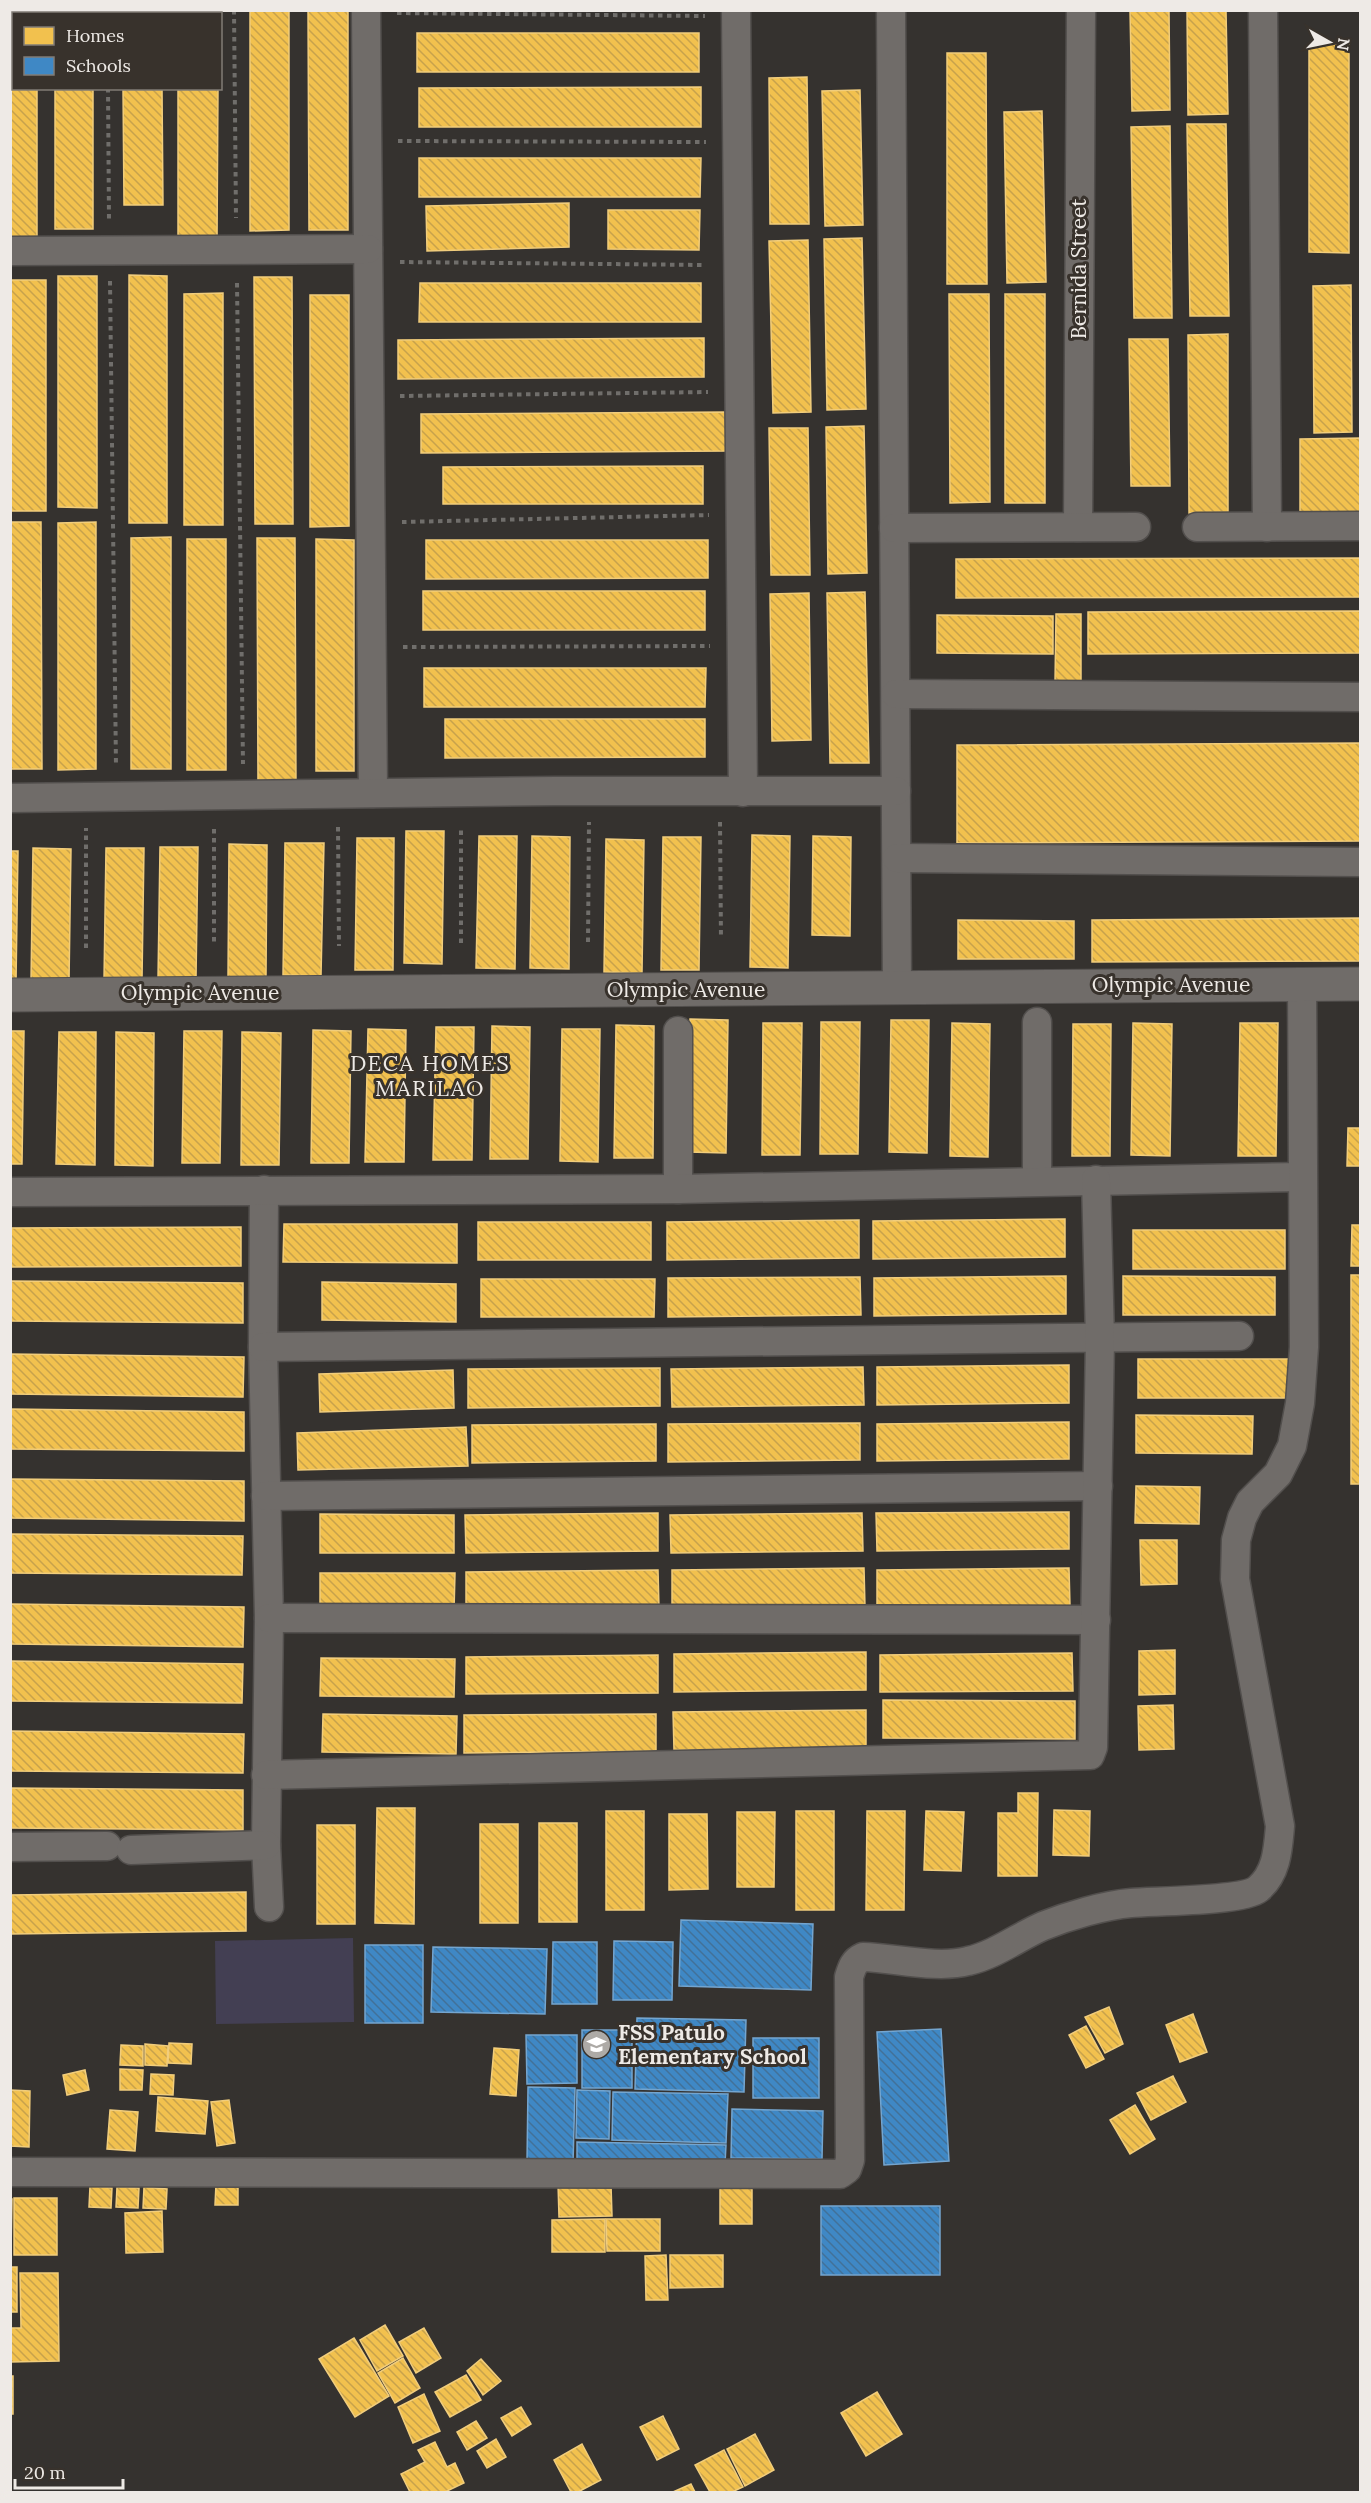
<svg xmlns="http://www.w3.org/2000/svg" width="1371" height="2503" viewBox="0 0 1371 2503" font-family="Lora,serif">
	<defs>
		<pattern id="homes-back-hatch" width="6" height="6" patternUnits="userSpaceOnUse" patternTransform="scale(1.5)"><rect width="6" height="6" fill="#f2c14e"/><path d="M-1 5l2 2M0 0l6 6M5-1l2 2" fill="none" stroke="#c7a24c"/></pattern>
		<pattern id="schools-back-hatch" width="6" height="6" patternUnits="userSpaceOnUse" patternTransform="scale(1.5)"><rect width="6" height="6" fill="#3f88c5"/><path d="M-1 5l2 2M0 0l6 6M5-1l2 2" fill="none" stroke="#427198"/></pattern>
	</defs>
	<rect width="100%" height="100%" fill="#35322f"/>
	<path fill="#433f53" d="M353,1938L354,2022L216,2024L215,1941Z"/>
	<g fill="url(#homes-back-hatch)" stroke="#f1cd7c" stroke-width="1.5">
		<path d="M10,10H37V14H14V88H37V245H10Z"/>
		<rect x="55" y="10" width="38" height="4"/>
		<rect x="122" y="10" width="39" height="4"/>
		<rect x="179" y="10" width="39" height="4"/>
		<path d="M250,10H289V230L250,231Z"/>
		<path d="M308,10H348V230H309Z"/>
		<path d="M1130,10H1169L1170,110L1132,111Z"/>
		<path d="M1187,10H1226L1228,114L1188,115Z"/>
		<rect x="417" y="33" width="282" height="39"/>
		<path d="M1309,44H1349V253L1309,252Z"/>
		<path d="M947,53H986L987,284H947Z"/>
		<path d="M807,77L809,224H770L769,78Z"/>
		<path d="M701,87V127H419V88Z"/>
		<rect x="55" y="88" width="38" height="141"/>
		<path d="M123,88H162L163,205H124Z"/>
		<path d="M178,88H218L217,243L178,242Z"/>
		<path d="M860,90L863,225L825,226L822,91Z"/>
		<path d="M1042,111L1046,282L1007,283L1004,112Z"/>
		<path d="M1187,124H1226L1229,316H1190Z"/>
		<path d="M1170,126L1172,318H1134L1131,127Z"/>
		<path d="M419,158H701L700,197H419Z"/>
		<path d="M569,203V247L427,251L426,206Z"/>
		<path d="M608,210H700L699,250L608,249Z"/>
		<path d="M862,238L866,409L827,410L824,239Z"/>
		<path d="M808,240L811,412L773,413L769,241Z"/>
		<path d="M129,275L167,276V523H129Z"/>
		<path d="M58,276H97V508L58,507Z"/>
		<path d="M254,277H292L293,524H255Z"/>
		<rect x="10" y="280" width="36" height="231"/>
		<path d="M420,283H701V322H419Z"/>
		<path d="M1351,285L1352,432L1314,433L1313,286Z"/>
		<path d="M223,293V525H184V294Z"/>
		<path d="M949,294H989L990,502L950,503Z"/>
		<rect x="1005" y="294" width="40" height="209"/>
		<path d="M310,295H349V526L310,527Z"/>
		<path d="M1228,334V512L1189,513L1188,335Z"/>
		<path d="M704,338V377L398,379V340Z"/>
		<path d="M1129,339H1168L1170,486H1131Z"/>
		<path d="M727,412V451L421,453V414Z"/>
		<path d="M864,426L867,573L828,574L826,427Z"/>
		<path d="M769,428H808L810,575H771Z"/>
		<path d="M1360,438V515H1300V439Z"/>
		<path d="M703,466V504H443V467Z"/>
		<path d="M10,522H41L42,769H10Z"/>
		<path d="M96,522V769L58,770V523Z"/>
		<path d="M171,537V769H131V538Z"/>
		<path d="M257,538H295L296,785L258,786Z"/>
		<rect x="187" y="539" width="39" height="231"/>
		<path d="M316,539L354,540V771H316Z"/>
		<path d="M426,540H708V578L426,579Z"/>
		<path d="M1360,558V597L956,598V559Z"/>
		<rect x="423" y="591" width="282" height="39"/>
		<path d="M865,592L869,763H830L827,593Z"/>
		<path d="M809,593L811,740L772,741L770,594Z"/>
		<path d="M1360,611V653L1088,654V612Z"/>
		<path d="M1056,614H1081V683H1055Z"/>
		<path d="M937,615L1053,616V654L937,653Z"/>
		<path d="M424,668H706L705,707H424Z"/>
		<path d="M445,719H705V757L445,758Z"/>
		<path d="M1360,743V841L957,843V745Z"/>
		<path d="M406,831H444L442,964L404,963Z"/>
		<path d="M752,835L790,836L788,968L750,967Z"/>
		<path d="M479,836H517L515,969L476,968Z"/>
		<path d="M532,836L570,837L569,969L530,968Z"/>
		<path d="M813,836L851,837L850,936L812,935Z"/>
		<path d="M663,837H701L699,970H661Z"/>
		<path d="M357,838H394L393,970H355Z"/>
		<path d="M606,839L644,840L642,973L604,972Z"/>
		<path d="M285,843H324L321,976L283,975Z"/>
		<path d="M229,844L267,845L266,977H228Z"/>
		<path d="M160,847H198L196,979H158Z"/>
		<path d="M33,848L71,849L69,982L31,981Z"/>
		<path d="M106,848H144L142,980H104Z"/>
		<path d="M10,851H18L16,983H10Z"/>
		<path d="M1360,918V961L1092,962V920Z"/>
		<path d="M958,920L1074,921V959H958Z"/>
		<path d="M690,1019L728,1020L726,1153L688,1152Z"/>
		<path d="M891,1020H929L927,1153L889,1152Z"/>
		<path d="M821,1022H860L858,1154H820Z"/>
		<path d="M763,1023H802L800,1155H762Z"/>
		<path d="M952,1023L990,1024L988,1157L950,1156Z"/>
		<path d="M1133,1023L1172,1024L1170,1156L1131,1155Z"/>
		<path d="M1240,1023H1278L1276,1156H1238Z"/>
		<path d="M1073,1024H1111L1110,1156H1072Z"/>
		<path d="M616,1025L654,1026L653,1158H614Z"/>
		<path d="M492,1026L530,1027L528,1159H490Z"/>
		<path d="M436,1027H474L472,1160H433Z"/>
		<path d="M368,1029L406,1030L404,1162H365Z"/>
		<path d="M562,1029H600L598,1162L560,1161Z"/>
		<path d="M313,1030L351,1031L349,1163H311Z"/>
		<path d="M10,1031H24L22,1164H10Z"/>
		<path d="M184,1031H222L220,1163H182Z"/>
		<path d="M59,1032H96L95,1165L56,1164Z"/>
		<path d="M116,1032L154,1033L153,1166L115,1165Z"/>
		<path d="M242,1032L281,1033L279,1165H241Z"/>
		<path d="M1348,1128H1360V1166H1347Z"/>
		<path d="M1065,1219V1257L873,1259V1221Z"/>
		<path d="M859,1220V1258L667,1260V1222Z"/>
		<rect x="478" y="1222" width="173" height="38"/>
		<path d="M284,1224H457V1263L283,1262Z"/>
		<path d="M1352,1225H1360V1266H1351Z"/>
		<path d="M241,1227V1266L10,1267V1228Z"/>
		<rect x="1133" y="1230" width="152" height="39"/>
		<rect x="1351" y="1275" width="9" height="209"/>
		<path d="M1066,1276V1314L874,1316V1278Z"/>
		<path d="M1123,1276L1275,1277V1315H1123Z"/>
		<path d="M860,1277L861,1315L668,1317V1278Z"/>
		<path d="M481,1279H655L654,1317H481Z"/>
		<path d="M10,1281L243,1283V1323L10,1321Z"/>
		<path d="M322,1282L456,1284V1322L322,1320Z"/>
		<path d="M10,1354L244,1357L243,1397L10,1394Z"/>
		<rect x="1138" y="1359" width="152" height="39"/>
		<path d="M1069,1365V1403L877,1405V1367Z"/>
		<path d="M863,1367L864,1405L672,1407L671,1369Z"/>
		<path d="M660,1368V1406L468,1408V1369Z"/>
		<path d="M453,1370L454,1408L320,1412L319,1374Z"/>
		<path d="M10,1409L244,1412V1451L10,1449Z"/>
		<path d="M1136,1415L1253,1416L1252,1454L1136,1453Z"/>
		<path d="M1069,1422V1459L877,1461V1424Z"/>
		<path d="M860,1423V1460L668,1462V1424Z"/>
		<path d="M656,1424V1461L472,1463V1425Z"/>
		<path d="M466,1427L468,1466L298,1470L297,1433Z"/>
		<path d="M10,1479L244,1481V1521L10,1518Z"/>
		<path d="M1136,1486L1200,1487L1199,1524L1135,1523Z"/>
		<path d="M1069,1512V1549L877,1551L876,1513Z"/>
		<path d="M658,1513V1551L466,1553L465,1515Z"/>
		<path d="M862,1513L863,1551L671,1553L670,1515Z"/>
		<path d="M320,1514L454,1515V1553H320Z"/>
		<path d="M10,1534L243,1536L242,1575L10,1573Z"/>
		<path d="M1140,1540H1177V1584L1141,1585Z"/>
		<path d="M864,1568L865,1607L672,1608V1570Z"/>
		<path d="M1069,1568L1070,1606L877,1608V1570Z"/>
		<path d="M658,1570L659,1608L466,1610V1572Z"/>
		<path d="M320,1573H455L454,1611H320Z"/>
		<path d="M10,1604L244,1607L243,1647L10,1644Z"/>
		<path d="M1175,1650V1694L1139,1695V1651Z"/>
		<path d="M866,1652V1690L674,1692V1654Z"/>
		<path d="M1072,1653L1073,1691L880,1692V1655Z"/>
		<path d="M658,1655V1693L466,1694V1657Z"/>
		<path d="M321,1658L455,1659L454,1697L320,1696Z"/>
		<path d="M10,1661L243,1664L242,1703L10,1701Z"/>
		<path d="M883,1700L1075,1701V1739L883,1738Z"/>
		<path d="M1173,1705L1174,1749L1139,1750L1138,1706Z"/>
		<path d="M866,1710V1748L674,1750L673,1712Z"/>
		<path d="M323,1714L457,1716L456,1754L322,1752Z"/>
		<path d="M656,1714V1751L464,1753V1715Z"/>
		<path d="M10,1731L244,1734L243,1773L10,1771Z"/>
		<path d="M10,1788L243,1790V1830L10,1828Z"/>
		<path d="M1018,1793H1038L1037,1876H998V1813H1018Z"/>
		<path d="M377,1808H415L414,1924L375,1923Z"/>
		<path d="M1054,1810L1090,1811L1089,1856L1053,1855Z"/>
		<rect x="606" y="1811" width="38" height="99"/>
		<rect x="796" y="1811" width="38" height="99"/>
		<path d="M867,1811H905L904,1910H866Z"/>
		<path d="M926,1811L964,1812L961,1871L924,1870Z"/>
		<path d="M737,1812H775L774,1887H737Z"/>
		<path d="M669,1814H707L708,1889L669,1890Z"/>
		<rect x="539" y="1823" width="38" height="99"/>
		<rect x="480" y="1824" width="38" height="99"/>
		<rect x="317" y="1825" width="38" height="99"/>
		<path d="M246,1892V1931L10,1934V1895Z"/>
		<path d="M1109,2007L1123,2044L1105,2053L1085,2017Z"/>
		<path d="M1193,2014L1207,2052L1180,2062L1166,2025Z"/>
		<path d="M1086,2026L1104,2059L1086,2068L1069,2035Z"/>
		<path d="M169,2043L192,2044L191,2064L168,2063Z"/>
		<path d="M145,2044L168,2046L167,2066L145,2065Z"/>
		<path d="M121,2045L143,2046V2066L120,2065Z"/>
		<path d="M494,2048L519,2050L516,2096L490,2094Z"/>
		<path d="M120,2069L143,2070L142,2090H120Z"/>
		<path d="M85,2070L89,2090L67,2095L63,2075Z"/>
		<path d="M151,2074L174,2075L173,2095L150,2094Z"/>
		<path d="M1173,2076L1186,2102L1151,2120L1137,2093Z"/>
		<path d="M10,2090L30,2091L29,2147L10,2146Z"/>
		<path d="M158,2097L208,2101L205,2134L156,2131Z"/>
		<path d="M229,2100L235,2143L217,2146L211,2102Z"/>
		<path d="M1135,2105L1155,2139L1130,2154L1110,2120Z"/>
		<path d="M110,2110L138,2112L135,2151L107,2149Z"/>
		<path d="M752,2183V2224H720V2184Z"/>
		<path d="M216,2184L238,2185V2205H215Z"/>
		<path d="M558,2184L611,2185L612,2216L559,2217Z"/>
		<path d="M90,2186L112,2188L111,2208L89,2207Z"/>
		<path d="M117,2187L139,2188L138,2208L116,2207Z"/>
		<path d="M144,2187L167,2189L166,2209L143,2208Z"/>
		<rect x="14" y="2198" width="43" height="57"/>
		<path d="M10,2199H12L11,2251H10Z"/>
		<path d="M162,2211L163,2252L126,2253L125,2213Z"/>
		<path d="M605,2219V2252H552V2220Z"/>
		<path d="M606,2219H660V2251H607Z"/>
		<path d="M666,2255L668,2300H646L645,2256Z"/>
		<path d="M670,2255H723V2287L670,2288Z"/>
		<rect x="10" y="2267" width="7" height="45"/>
		<path d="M20,2273H58L59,2361L10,2362V2328H21Z"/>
		<path d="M385,2325L403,2356L377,2371L360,2340Z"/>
		<path d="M424,2328L441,2358L416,2373L399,2342Z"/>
		<path d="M354,2338L389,2396L355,2417L319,2359Z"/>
		<path d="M403,2358L420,2388L395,2403L378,2373Z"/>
		<path d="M481,2359L501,2381L483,2395L467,2371Z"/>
		<path d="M466,2375L481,2400L450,2417L435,2392Z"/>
		<rect x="10" y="2376" width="3" height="38"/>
		<path d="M877,2392L902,2434L866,2456L841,2413Z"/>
		<path d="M424,2394L440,2431L413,2443L398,2407Z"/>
		<path d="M521,2407L531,2424L512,2436L501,2418Z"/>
		<path d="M663,2416L679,2449L657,2460L640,2427Z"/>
		<path d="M476,2421L487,2438L467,2450L457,2432Z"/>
		<path d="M755,2434L774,2470L745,2486L727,2449Z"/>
		<path d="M496,2439L506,2457L487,2468L477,2451Z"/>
		<path d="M435,2442L447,2467L455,2463L464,2483L445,2492H410L401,2474L425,2462L418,2450Z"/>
		<path d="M582,2444L601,2480L578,2492H571L554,2460Z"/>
		<path d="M724,2450L743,2487L732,2492H710L695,2465Z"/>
		<path d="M691,2484L695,2492H673Z"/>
	</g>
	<g fill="url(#schools-back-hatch)" stroke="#74a5cf" stroke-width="1.5">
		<path d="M681,1920L813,1924L811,1990L679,1986Z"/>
		<path d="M614,1941L673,1942L672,2000H613Z"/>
		<path d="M553,1942H597V2004H552Z"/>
		<rect x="365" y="1945" width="58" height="78"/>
		<path d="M433,1947L547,1949L545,2014L431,2012Z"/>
		<path d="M637,2018L746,2020L744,2092L635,2089Z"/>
		<path d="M941,2029L949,2161L884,2165L877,2032Z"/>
		<rect x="582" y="2030" width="50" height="58"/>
		<path d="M526,2035H577V2083L527,2084Z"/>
		<rect x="753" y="2038" width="66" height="60"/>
		<path d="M528,2087L575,2088L573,2164L527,2163Z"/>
		<path d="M577,2090L610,2091L609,2139L576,2138Z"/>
		<path d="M613,2092L728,2094L726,2143L612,2140Z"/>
		<path d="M732,2109L823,2111L822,2159L731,2158Z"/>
		<path d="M577,2142L726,2145L725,2164L577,2160Z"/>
		<rect x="821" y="2206" width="119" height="69"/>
	</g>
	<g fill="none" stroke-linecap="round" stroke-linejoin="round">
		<defs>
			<g id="minor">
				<path d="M366,10L373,793"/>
				<path d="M736,10L743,792"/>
				<path d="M891,10L897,988"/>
				<path d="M1263,10L1267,527"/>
				<path d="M10,251L368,249"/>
				<path d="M1078,527L1081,10"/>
				<path d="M1197,527L1360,526"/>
				<path d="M894,528L1136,527"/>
				<path d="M896,694L1360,697"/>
				<path d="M10,798L555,791H896"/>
				<path d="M897,858L1360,862"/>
				<path d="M1037,1022V1181"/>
				<path d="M678,1031V1189"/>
				<path d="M264,1190L263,1347L269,1618L266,1845L269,1907"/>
				<path d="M10,1192L678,1189L1302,1177"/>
				<path d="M263,1347L1239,1336"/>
				<path d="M266,1496L1098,1486"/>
				<path d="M269,1618L1096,1620"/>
				<path d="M266,1775L1090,1755L1093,1747L1100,1339L1096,1180"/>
				<path d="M10,1847L107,1846"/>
				<path d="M131,1850L266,1845"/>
				<path d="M10,2172L840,2174L847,2169L850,2160L849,1977C852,1967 854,1961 863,1957C895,1958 937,1969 968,1961C995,1955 1018,1937 1043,1926C1068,1916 1105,1905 1131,1903C1156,1901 1243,1901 1258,1889C1277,1873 1278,1849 1280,1826L1235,1579L1236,1540L1242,1518L1250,1502L1278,1474L1292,1446L1300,1403L1304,1347L1302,984"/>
			</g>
			<path id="tertiary" d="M10,995L1360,984"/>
		</defs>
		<use href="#minor" stroke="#524f4d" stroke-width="31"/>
		<use href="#tertiary" stroke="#524f4d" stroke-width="35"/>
		<g stroke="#706e6b" stroke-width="4" stroke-dasharray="4.5 4.5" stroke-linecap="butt">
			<path d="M107,10V14"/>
			<path d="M234,10L236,218"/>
			<path d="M397,13L705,16"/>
			<path d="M108,88L109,220"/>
			<path d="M398,141L706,142"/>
			<path d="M400,262L705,265"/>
			<path d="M110,281L116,766"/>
			<path d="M237,283L243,764"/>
			<path d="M400,396L708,392"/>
			<path d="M402,522L709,515"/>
			<path d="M403,647L710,646"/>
			<path d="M720,822L721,939"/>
			<path d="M338,827L339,946"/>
			<path d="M214,829V945"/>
			<path d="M588,942L589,822"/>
			<path d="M461,943V826"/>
			<path d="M86,948V828"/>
		</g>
		<use href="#minor" stroke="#706c69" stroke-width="28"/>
		<use href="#tertiary" stroke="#706c69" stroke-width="33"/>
	</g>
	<defs>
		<symbol id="school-disc" viewBox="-11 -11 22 22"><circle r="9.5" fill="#adaaa6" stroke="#38322c"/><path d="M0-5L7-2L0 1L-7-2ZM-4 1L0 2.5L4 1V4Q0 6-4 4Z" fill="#fff"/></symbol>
	</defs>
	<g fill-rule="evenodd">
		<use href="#school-disc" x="580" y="2028" width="33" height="33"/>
	</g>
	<g text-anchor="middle" stroke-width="6" stroke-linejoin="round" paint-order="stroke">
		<g font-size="21" fill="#eeeae6" stroke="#38322c">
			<text transform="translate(1079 269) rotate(-90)" y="7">Bernida Street</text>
			<text x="1171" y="992">Olympic Avenue</text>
			<text x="686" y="997">Olympic Avenue</text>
			<text x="200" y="1000">Olympic Avenue</text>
		</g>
		<g font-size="21" font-weight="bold" fill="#eeeae6" stroke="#38322c" text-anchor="start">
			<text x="618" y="2040">FSS Patulo<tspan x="618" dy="24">Elementary School</tspan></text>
		</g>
		<g font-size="22" letter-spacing="1.5" fill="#eeeae6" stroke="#38322c">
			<text x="430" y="1071">DECA HOMES<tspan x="430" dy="25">MARILAO</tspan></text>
		</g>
	</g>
	<rect width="1371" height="2503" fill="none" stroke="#eeeae6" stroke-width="24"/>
	<rect x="12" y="12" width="210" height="78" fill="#38322c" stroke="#817c76" stroke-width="1.5"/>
	<rect x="24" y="27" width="30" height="18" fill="#f2c14e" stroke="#817c76" stroke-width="1.5"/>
	<text x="66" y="42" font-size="18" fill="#eeeae6">Homes</text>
	<rect x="24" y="57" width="30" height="18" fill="#3f88c5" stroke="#817c76" stroke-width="1.5"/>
	<text x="66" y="72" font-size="18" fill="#eeeae6">Schools</text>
	<g transform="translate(1329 42) rotate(99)" stroke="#38322c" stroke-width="4.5" paint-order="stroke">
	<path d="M0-4.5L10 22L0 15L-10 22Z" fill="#eeeae6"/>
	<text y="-9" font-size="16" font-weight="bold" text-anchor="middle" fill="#eeeae6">N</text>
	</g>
	<path d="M15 2479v9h108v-9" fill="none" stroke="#eeeae6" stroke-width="3"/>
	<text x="24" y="2479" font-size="18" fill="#eeeae6" stroke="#38322c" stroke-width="4.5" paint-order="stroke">20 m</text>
</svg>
